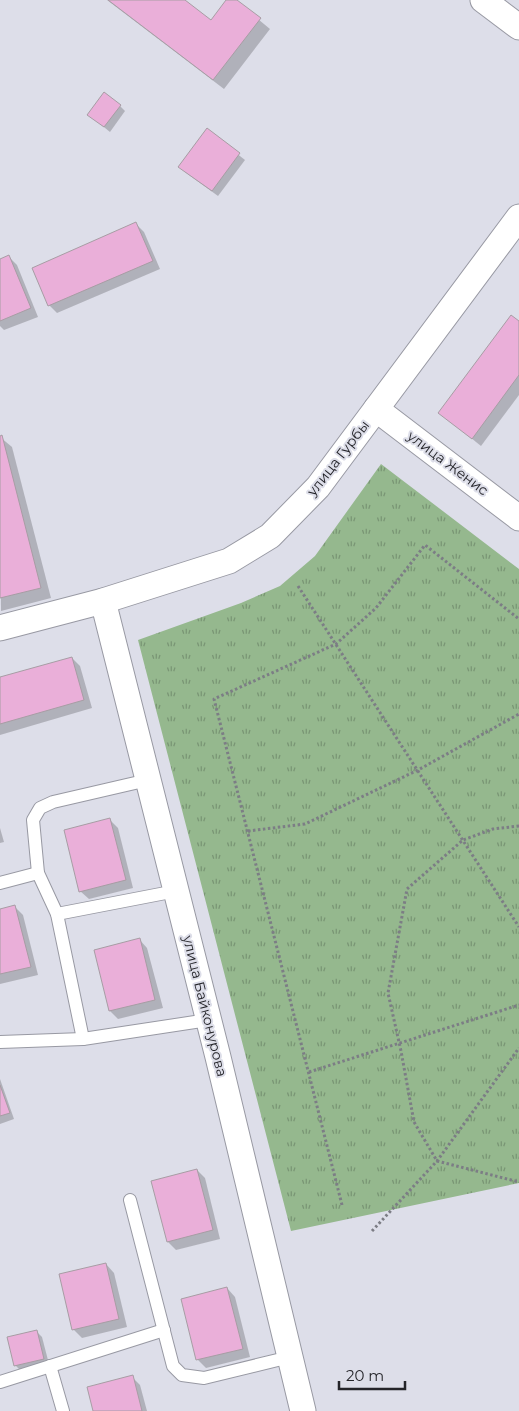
<svg xmlns="http://www.w3.org/2000/svg" width="519" height="1411" viewBox="0 0 519 1411" font-family="Montserrat,sans-serif">
	<defs>
		<pattern id="park-tufts" width="24" height="20" patternUnits="userSpaceOnUse" patternTransform="scale(1.25)"><rect width="24" height="20" fill="#95b88e"/><path d="M3 7l-1-3M5 7V3M7 7l1-3M15 17l-1-3M17 17v-4M19 17l1-3" fill="none" stroke="#799574"/></pattern>
	</defs>
	<rect width="100%" height="100%" fill="#dddee9"/>
	<path fill="url(#park-tufts)" d="M381,464L519,569V1183L291,1231L138,640L241,603L280,586L315,556Z"/>
	<g fill="#0003">
		<path d="M107,0H183L211,22L228,0H235L270,29L224,89Z"/>
		<path d="M120,106L125,111L110,132L89,115Z"/>
		<path d="M207,130L245,160L218,196L185,172Z"/>
		<path d="M136,224L144,232L160,269L57,313L49,305Z"/>
		<path d="M9,257L17,265L38,317L4,330L0,326V260Z"/>
		<path d="M519,323V395L481,446L440,413Z"/>
		<path d="M0,437L12,447L51,598L1,611Z"/>
		<path d="M72,658L80,666L92,708L0,735V679Z"/>
		<path d="M110,820L118,828L133,888L89,899L80,891Z"/>
		<path d="M0,828L4,842L0,843Z"/>
		<path d="M14,906L23,915L38,975L0,984V910Z"/>
		<path d="M139,939L147,948L163,1008L118,1019L110,1011L95,951Z"/>
		<path d="M0,1079L14,1119L0,1124Z"/>
		<path d="M197,1170L205,1178L220,1239L176,1250L168,1242Z"/>
		<path d="M106,1264L114,1273L127,1327L82,1338L73,1329Z"/>
		<path d="M227,1288L235,1297L250,1357L206,1368L198,1360Z"/>
		<path d="M37,1332L42,1337L49,1364L21,1371L15,1365Z"/>
		<path d="M132,1377L140,1385L147,1411H94Z"/>
	</g>
	<g fill="#eaafd9" stroke="#a79da4">
		<path d="M108,0H185L211,20L226,0H237L261,18L213,80Z"/>
		<path d="M104,92L121,105L104,127L87,115Z"/>
		<path d="M207,128L240,153L212,191L178,167Z"/>
		<path d="M136,222L153,261L48,306L32,268Z"/>
		<path d="M9,255L31,308L0,321V259Z"/>
		<path d="M511,315L519,321V375L472,439L438,413Z"/>
		<path d="M2,435L41,588L0,598V436Z"/>
		<path d="M72,657L84,700L0,724V677Z"/>
		<path d="M110,818L126,880L79,892L64,830Z"/>
		<path d="M15,905L31,967L0,974V909Z"/>
		<path d="M140,938L155,1000L109,1011L94,950Z"/>
		<path d="M0,1085L10,1113L0,1116Z"/>
		<path d="M197,1169L213,1230L167,1242L151,1181Z"/>
		<path d="M106,1263L119,1319L72,1330L59,1274Z"/>
		<path d="M227,1287L243,1349L196,1360L181,1299Z"/>
		<path d="M37,1330L44,1359L14,1366L7,1337Z"/>
		<path d="M133,1375L142,1411H93L87,1387Z"/>
	</g>
	<g fill="none" stroke-linecap="round" stroke-linejoin="round">
		<defs>
			<g id="lane">
				<path d="M0,883L38,873"/>
				<path d="M57,914L176,891"/>
				<path d="M83,1039L57,914L38,873L33,820L40,808L53,802L148,780"/>
				<path d="M0,1042L83,1039L208,1020"/>
				<path d="M130,1200L173,1366L182,1375L204,1378L290,1357"/>
				<path d="M50,1366L63,1411"/>
				<path d="M0,1382L164,1330"/>
			</g>
			<g id="street">
				<path d="M483,0L519,27"/>
				<path d="M376,409L519,518"/>
				<path d="M103,601L218,1057L303,1411"/>
				<path d="M0,628L103,601L229,561L270,536L318,487L519,217"/>
			</g>
		</defs>
		<use href="#lane" stroke="#9899a3" stroke-width="14"/>
		<use href="#street" stroke="#9899a3" stroke-width="27"/>
		<g stroke="#7c7d85" stroke-width="3" stroke-dasharray="2.5 2.5" stroke-linecap="butt">
			<path d="M298,586L519,927"/>
			<path d="M519,826L493,829L463,840L407,889L388,993L401,1051L414,1122L437,1161L519,1182"/>
			<path d="M248,831L305,824L418,770L519,714"/>
			<path d="M309,1072L519,1005"/>
			<path d="M342,1205L214,699L336,644L376,608L425,545L519,619"/>
			<path d="M372,1231L437,1161L519,1048"/>
		</g>
		<use href="#lane" stroke="#fff" stroke-width="12"/>
		<use href="#street" stroke="#fff" stroke-width="25"/>
	</g>
	<g text-anchor="middle" stroke-width="4" stroke-linejoin="round" paint-order="stroke">
		<g font-size="14" fill="#242429" stroke="#dddee9">
			<text transform="translate(338 458) rotate(-52)" y="5">улица Гурбы</text>
			<text transform="translate(448 463) rotate(37)" y="5">улица Женис</text>
			<text transform="translate(205 1006) rotate(76)" y="5">улица Байконурова</text>
		</g>
	</g>
	<path d="M339 1381v8h66v-8" fill="none" stroke="#242429" stroke-width="2.5"/>
	<text x="346" y="1381" font-size="15" fill="#242429" stroke="#dddee9" stroke-width="4" paint-order="stroke">20 m</text>
</svg>
